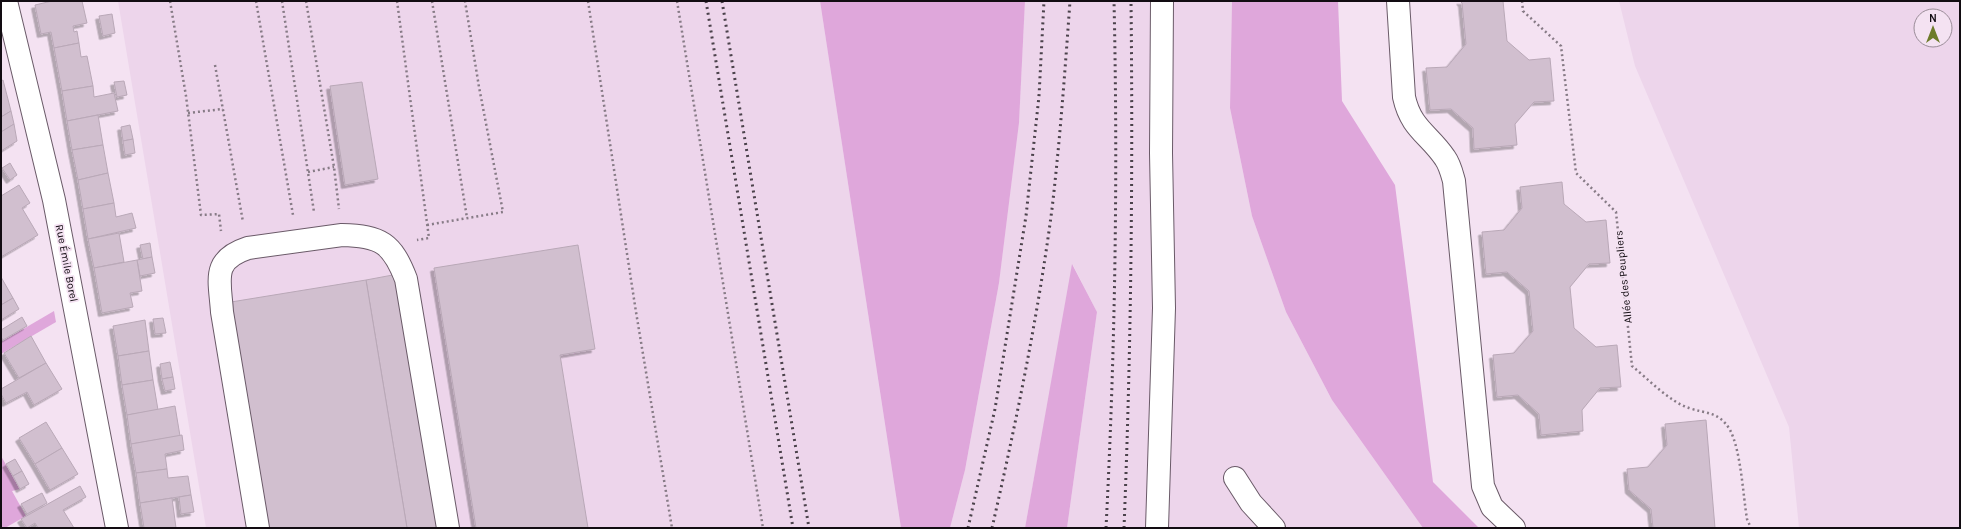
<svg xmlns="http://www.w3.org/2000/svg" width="1961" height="529" viewBox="0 0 1961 529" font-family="Karla,sans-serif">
	<defs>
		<filter id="shadow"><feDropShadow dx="-3.5" dy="3.5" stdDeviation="0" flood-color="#0004"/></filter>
	</defs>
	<rect width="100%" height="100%" fill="#f4e2f2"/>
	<g fill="#edd5eb" fill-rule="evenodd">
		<path d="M118,1H820L901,528H206Z"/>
		<path d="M1025,1H1232L1230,108L1252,216L1286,312L1332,400L1423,528H1067L1097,312L1073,265L1025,528H950L965,470L999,283L1019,123Z"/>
		<path d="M1619,1H1960V528H1799L1789,427L1635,66ZM1921,16H1945V40H1921Z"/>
	</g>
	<g fill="#dfa7db">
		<path d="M820,1H1025L1019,123L999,283L965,470L950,528H901Z"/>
		<path d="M1232,1H1338L1342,101L1395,185L1433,482L1479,528H1423L1332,400L1286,312L1252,216L1230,108Z"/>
		<path d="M1072,264L1097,312L1067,528H1025Z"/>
		<path d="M54,311L56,322L1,354V342Z"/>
		<path d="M1,456L20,489L12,491L26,516L5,528H1Z"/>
	</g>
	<g fill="#d1bfcf" stroke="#b9a8b7" filter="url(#shadow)">
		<path d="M52,1H82L87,23L73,26L74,32L77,31L79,43L54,48L51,32L41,34L35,5Z"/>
		<path d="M1460,1H1503L1507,41L1529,60L1550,58L1554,101L1534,102L1515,124L1517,145L1474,149L1473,128L1451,109L1430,110L1426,68L1447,67L1466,44L1462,3Z"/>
		<path d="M112,14L115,33L103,36L99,16Z"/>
		<path d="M79,43L81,57L87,56L93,86L62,91L54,48Z"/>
		<path d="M3,80L11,111L1,117V81Z"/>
		<path d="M124,81L127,95L117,97L114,82Z"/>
		<path d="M362,82L378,179L345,185L330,86Z"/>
		<path d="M93,86L94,97L114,93L118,111L67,121L62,91Z"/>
		<path d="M11,111L14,124L1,132V117Z"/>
		<path d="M98,115L103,145L72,150L67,121Z"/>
		<path d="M14,124L17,141L1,151V132Z"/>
		<path d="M130,125L133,139L123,141L121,127Z"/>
		<path d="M133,139L135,153L125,155L123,141Z"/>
		<path d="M103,145L108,173L78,180L72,150Z"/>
		<path d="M10,163L17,175L10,180L2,168Z"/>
		<path d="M108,173L114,203L83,209L78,180Z"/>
		<path d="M1562,182L1564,204L1586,222L1606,220L1610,263L1589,264L1570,287L1574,328L1596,347L1617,345L1621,387L1600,388L1582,410L1583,431L1541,435L1539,414L1518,395L1497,397L1493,355L1514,353L1533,331L1529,291L1507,272L1486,274L1482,232L1504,230L1522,208L1520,187Z"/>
		<path d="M19,185L30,203L22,208L38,235L1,257V196Z"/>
		<path d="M114,203L116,217L132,213L136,228L88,239L83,209Z"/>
		<path d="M119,233L124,262L94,268L88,239Z"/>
		<path d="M150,243L152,257L143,259L140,245Z"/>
		<path d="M578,245L595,349L560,355L588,528H476L434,268Z"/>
		<path d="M152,257L155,273L140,276L137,260Z"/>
		<path d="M137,260L142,291L130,293L133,307L102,313L94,268Z"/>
		<path d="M398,274L440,528H407L366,280Z"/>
		<path d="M1,277L13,298L1,305Z"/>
		<path d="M366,280L407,528H268L231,302Z"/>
		<path d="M13,298L19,309L1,320V305Z"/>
		<path d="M22,317L27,326L3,340L1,337V330Z"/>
		<path d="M163,318L166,333L155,334L153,319Z"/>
		<path d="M145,320L149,351L118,356L113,326Z"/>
		<path d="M31,336L46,363L19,378L4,353Z"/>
		<path d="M149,351L153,380L122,385L118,356Z"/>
		<path d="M170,362L173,377L162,379L160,364Z"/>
		<path d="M46,363L62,389L34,405L27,392L6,403L1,394V389Z"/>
		<path d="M173,377L175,389L165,391L162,379Z"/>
		<path d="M153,380L158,410L127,415L122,385Z"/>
		<path d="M175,406L180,436L131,444L127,415Z"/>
		<path d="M1706,420L1715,528H1653L1651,509L1629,490L1627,469L1648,467L1667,445L1665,424Z"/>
		<path d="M46,422L62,448L35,464L19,438Z"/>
		<path d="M182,435L184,450L165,454L167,469L136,473L131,444Z"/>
		<path d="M62,448L78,474L50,490L35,464Z"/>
		<path d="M15,459L22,471L13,476L6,464Z"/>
		<path d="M167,469L168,478L188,476L191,495L140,503L136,473Z"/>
		<path d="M22,471L29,484L20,489L13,476Z"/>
		<path d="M80,486L86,497L63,510L74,528H38L35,523L27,528L21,519Z"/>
		<path d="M42,493L47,503L27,514L21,504Z"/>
		<path d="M191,495L194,512L181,514L179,497Z"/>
		<path d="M172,498L176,528H144L140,503Z"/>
	</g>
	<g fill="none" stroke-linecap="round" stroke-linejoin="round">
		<defs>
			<g id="minor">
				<path d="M6,1L54,200L117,528"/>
				<path d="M1398,1L1404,97C1411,129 1429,134 1445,158C1450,165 1452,174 1454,181L1483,486L1492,507L1514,528"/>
				<path d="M1235,478L1251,503L1274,528"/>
				<path d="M258,528L222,312C220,280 211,260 248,248L342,235C381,236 392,243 406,279L448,528"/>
				<path d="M1157,528L1164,308L1161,153L1162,1"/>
			</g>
		</defs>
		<use href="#minor" stroke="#6a5a68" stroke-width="24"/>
		<g stroke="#877b86" stroke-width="2.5" stroke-dasharray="2 3" stroke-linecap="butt">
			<path d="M170,1L186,96L201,215L219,214L221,231"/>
			<path d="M256,1L293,215"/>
			<path d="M282,1L314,212"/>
			<path d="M306,1L334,167L339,209"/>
			<path d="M397,1L429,238L417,240"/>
			<path d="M432,1L467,218"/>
			<path d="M588,1L636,312L672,528"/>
			<path d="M677,1L763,528"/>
			<path d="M1522,1L1523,11L1561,46L1576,173L1616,212L1632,366C1648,379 1670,402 1689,408C1706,414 1719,411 1730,430C1741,451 1743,495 1747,519L1751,528"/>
			<path d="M215,65L243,222"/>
			<path d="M188,113L223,109"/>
			<path d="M308,172L334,167"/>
			<path d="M427,225L503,212L479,87L465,1"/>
		</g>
		<use href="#minor" stroke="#fff" stroke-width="22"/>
		<g stroke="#4b424b" stroke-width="3" stroke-dasharray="2 4" stroke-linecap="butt">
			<path d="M706,1L793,528"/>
			<path d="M722,1L809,528"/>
			<path d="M968,528L995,409L1026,216L1039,96L1044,1"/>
			<path d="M992,528C1016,423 1038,316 1052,209C1060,140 1065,71 1070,1"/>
			<path d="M1106,528C1115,352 1118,177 1114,1"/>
			<path d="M1124,528C1131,352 1133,177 1131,1"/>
		</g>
	</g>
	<g text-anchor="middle" stroke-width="3.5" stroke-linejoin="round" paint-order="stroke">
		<g font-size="11" fill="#120c12" stroke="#f4e2f2">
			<text transform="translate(67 263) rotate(79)" y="4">Rue Émile Borel</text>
			<text transform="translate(1623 277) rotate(-96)" y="4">Allée des Peupliers</text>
		</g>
	</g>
	<rect width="1961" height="529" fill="none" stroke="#120c12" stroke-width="4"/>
	<g transform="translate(1933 28)"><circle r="19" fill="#f4e2f2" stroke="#9a8c98"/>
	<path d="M0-3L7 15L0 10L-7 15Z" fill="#6d7b29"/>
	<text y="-6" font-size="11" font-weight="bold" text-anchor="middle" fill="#120c12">N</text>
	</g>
</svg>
